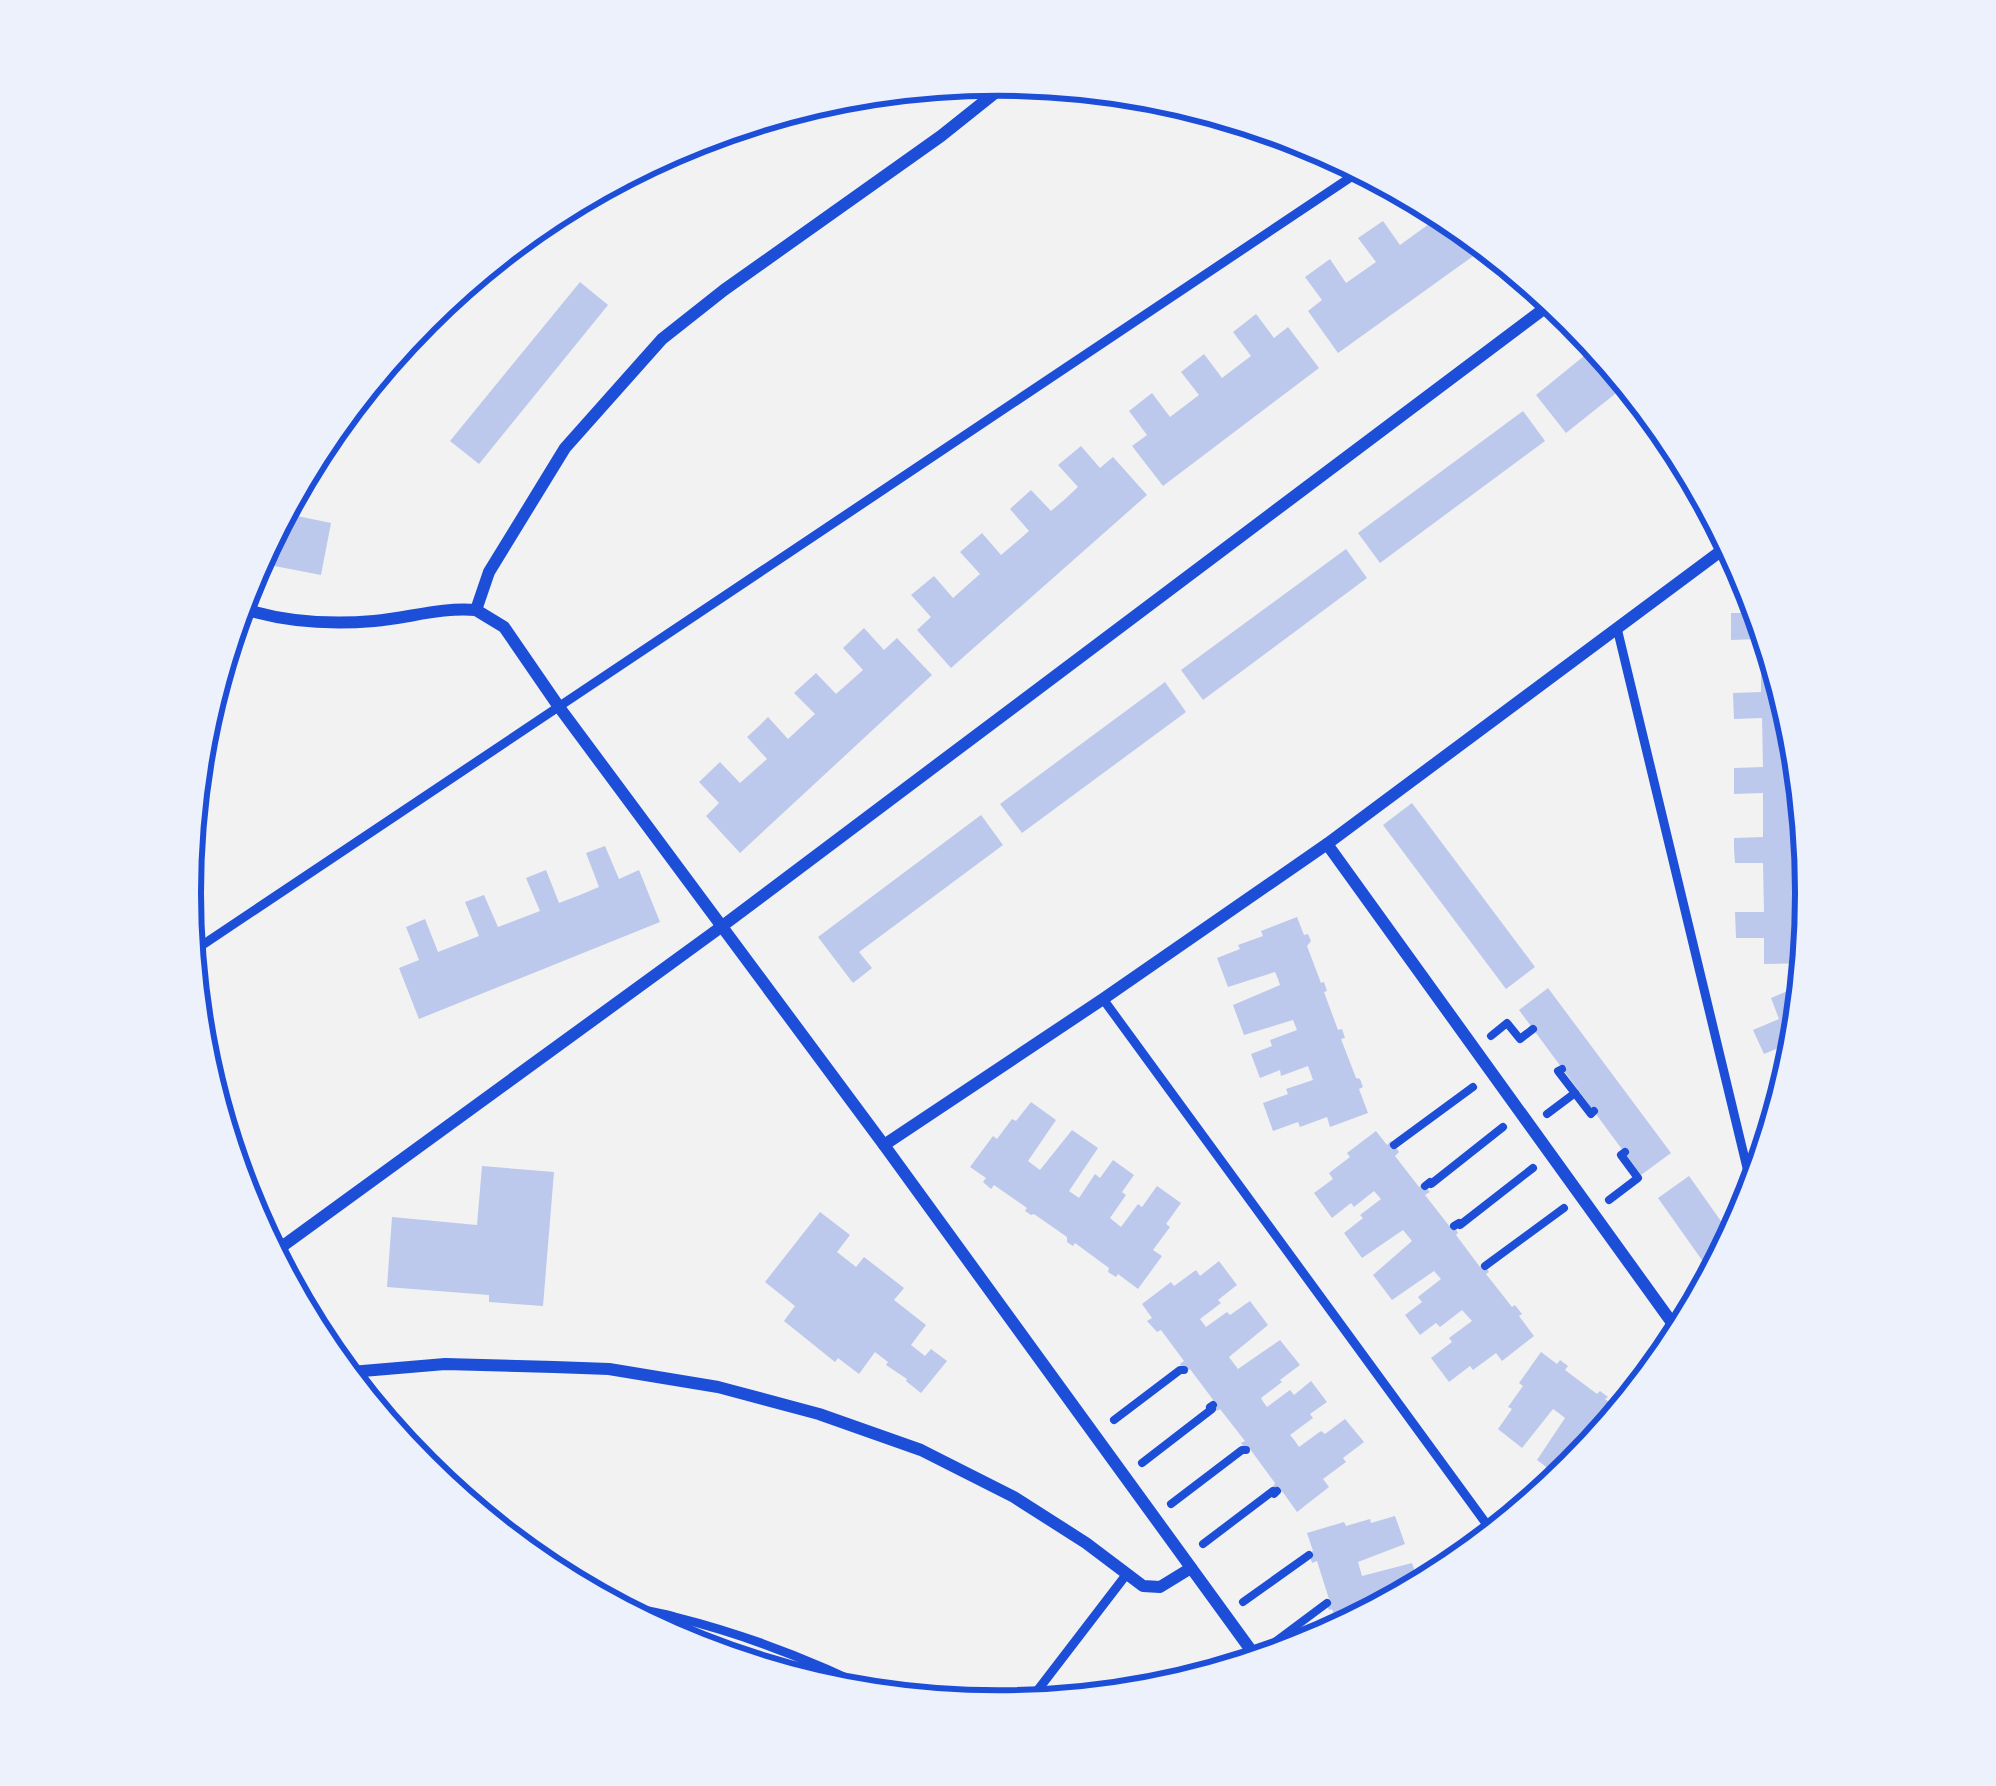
<svg xmlns="http://www.w3.org/2000/svg" width="1996" height="1786" viewBox="0 0 1996 1786" font-family="Barlow,sans-serif">
	<rect width="100%" height="100%" fill="#f2f2f2"/>
	<g fill="#bdc9ec">
		<path d="M1419,195L1453,213L1490,244L1338,353L1308,311L1322,300L1305,277L1330,259L1346,283L1376,262L1358,238L1383,221L1400,245L1429,224L1412,200Z"/>
		<path d="M580,282L608,305L479,464L450,441Z"/>
		<path d="M1256,314L1274,338L1288,327L1319,368L1163,486L1132,446L1147,435L1129,411L1152,393L1170,417L1199,395L1181,372L1204,354L1222,378L1251,356L1233,332Z"/>
		<path d="M1600,343L1630,382L1566,433L1536,395Z"/>
		<path d="M1523,411L1545,441L1380,563L1358,533Z"/>
		<path d="M1081,446L1100,468L1113,457L1147,495L951,668L917,630L931,617L911,595L934,576L953,598L980,574L960,552L982,533L1001,555L1029,531L1010,509L1031,490L1051,511L1064,500L1078,487L1058,465Z"/>
		<path d="M278,512L331,523L321,575L254,562Z"/>
		<path d="M1346,549L1367,578L1203,700L1181,670Z"/>
		<path d="M1759,601L1800,734L1809,822V963L1764,964V938H1736L1735,912H1764L1763,863H1735L1734,850V838L1763,837V793L1734,794V768L1763,767L1762,718L1734,719L1733,693L1761,692V664L1760,639L1731,640V613H1759Z"/>
		<path d="M864,628L884,650L897,638L932,675L740,853L706,816L719,803L699,782L720,762L740,783L767,759L747,737L758,727L768,717L788,739L815,714L794,693L816,673L836,694L863,670L843,648Z"/>
		<path d="M1165,682L1186,712L1022,833L1000,804Z"/>
		<path d="M1412,803L1535,967L1506,989L1383,825Z"/>
		<path d="M981,815L1003,845L859,952L872,968L853,983L818,937Z"/>
		<path d="M605,846L619,879L639,870L660,922L419,1019L399,968L419,960L406,927L425,919L438,952L479,936L465,902L484,895L498,927L540,911L526,878L546,870L559,903L580,895L599,887L586,853Z"/>
		<path d="M1297,917L1304,935L1308,934L1311,941L1307,946L1321,983L1324,982L1327,991L1324,992L1338,1030L1342,1029L1345,1038L1341,1039L1356,1078L1360,1079L1363,1087L1359,1089L1368,1113L1330,1127L1327,1117L1300,1127L1298,1122L1273,1131L1263,1103L1288,1094L1286,1089L1313,1080L1308,1066L1281,1076L1280,1070L1260,1078L1251,1054L1272,1046L1270,1040L1297,1030L1293,1020L1244,1035L1233,1005L1280,985L1278,979L1275,972L1228,987L1217,958L1240,949L1238,945L1263,936L1261,931Z"/>
		<path d="M1807,983L1798,1061L1790,1043L1764,1054L1753,1030L1779,1019L1771,998Z"/>
		<path d="M1548,988L1671,1153L1641,1175L1519,1010Z"/>
		<path d="M1031,1102L1056,1120L1028,1161L1040,1170L1072,1130L1098,1148L1069,1191L1079,1198L1095,1174L1100,1178L1113,1160L1134,1175L1122,1192L1126,1195L1110,1218L1121,1227L1138,1204L1142,1207L1157,1186L1181,1203L1166,1224L1170,1227L1153,1250L1162,1256L1138,1289L1118,1274L1116,1277L1108,1272L1109,1268L1075,1243L1073,1246L1067,1242V1237L1034,1214L1031,1215L1025,1211L1027,1208L994,1185L991,1189L983,1182L986,1178L970,1167L993,1136L997,1139L1012,1119L1016,1121Z"/>
		<path d="M1376,1131L1387,1145L1391,1141L1396,1147L1399,1152L1395,1156L1419,1187L1423,1184L1430,1192L1425,1195L1450,1227L1454,1226L1458,1233L1456,1235L1480,1267L1484,1264L1489,1272L1486,1274L1512,1307L1515,1305L1522,1314L1519,1316L1534,1336L1502,1361L1496,1353L1473,1370L1470,1366L1449,1382L1431,1358L1452,1342L1449,1338L1472,1321L1462,1310L1440,1327L1436,1323L1420,1335L1405,1315L1422,1302L1418,1297L1441,1279L1434,1271L1392,1300L1373,1275L1412,1241L1403,1230L1362,1258L1344,1233L1363,1218L1360,1215L1381,1199L1374,1191L1354,1207L1351,1203L1332,1218L1314,1193L1333,1179L1329,1173L1350,1157L1347,1153Z"/>
		<path d="M482,1166L554,1172L543,1306L489,1302V1295L387,1287L392,1217L477,1225Z"/>
		<path d="M1689,1176L1735,1241L1704,1263L1658,1198Z"/>
		<path d="M820,1212L850,1235L837,1252L856,1267L864,1257L904,1288L894,1300L926,1325L911,1345L925,1356L931,1349L947,1361L921,1393L906,1381L907,1379L886,1365L888,1362L875,1352L859,1374L838,1358L835,1362L784,1321L795,1306L765,1282Z"/>
		<path d="M1219,1261L1237,1285L1218,1300L1221,1303L1200,1319L1206,1327L1227,1312L1230,1315L1250,1301L1268,1325L1229,1357L1238,1369L1280,1340L1300,1365L1280,1380L1282,1382L1261,1398L1262,1400L1267,1407L1290,1390L1294,1395L1311,1381L1327,1402L1310,1414L1313,1418L1290,1435L1295,1441L1299,1447L1321,1431L1325,1434L1345,1419L1364,1442L1343,1458L1346,1462L1323,1479L1329,1487L1297,1512L1282,1491L1278,1494L1273,1487L1275,1483L1250,1449L1246,1450L1241,1443L1245,1441L1220,1409L1217,1411L1212,1403L1214,1401L1190,1369L1186,1372L1184,1370L1180,1364L1184,1361L1161,1330L1157,1332L1147,1321L1152,1318L1142,1304L1171,1282L1174,1286L1196,1270L1200,1276Z"/>
		<path d="M1541,1352L1557,1364L1560,1360L1568,1366L1565,1370L1597,1394L1600,1391L1608,1397L1605,1399L1624,1413L1599,1444L1595,1440L1562,1479L1537,1460L1565,1418L1560,1414L1553,1409L1522,1448L1498,1429L1512,1409L1508,1407L1523,1386L1519,1383Z"/>
		<path d="M1395,1516L1405,1544L1358,1562L1362,1576L1412,1563L1421,1590L1373,1611L1375,1615L1341,1633L1332,1609L1329,1610L1325,1601L1329,1599L1317,1561L1312,1563L1309,1553L1313,1551L1307,1533L1344,1522L1346,1526L1370,1519L1371,1523Z"/>
	</g>
	<g fill="none" stroke-linecap="round" stroke-linejoin="round">
		<g stroke="#1d4ed8" stroke-width="8">
			<path d="M1491,1036L1507,1023L1520,1039L1533,1029"/>
			<path d="M1562,1069L1558,1071L1591,1114L1594,1111"/>
			<path d="M1547,1114L1575,1093"/>
			<path d="M1394,1145L1473,1087"/>
			<path d="M1425,1186L1430,1182L1431,1184L1503,1127"/>
			<path d="M1609,1200L1638,1178L1621,1155L1625,1152"/>
			<path d="M1454,1226L1459,1223L1460,1225L1533,1168"/>
			<path d="M1485,1266L1564,1208"/>
			<path d="M1114,1420L1180,1370H1184"/>
			<path d="M1142,1463L1212,1409L1210,1407L1213,1405"/>
			<path d="M1171,1504L1242,1450H1246"/>
			<path d="M1203,1544L1273,1491L1274,1494L1277,1491"/>
			<path d="M1243,1602L1309,1555"/>
			<path d="M1272,1644L1327,1603"/>
		</g>
		<g stroke="#1d4ed8" stroke-width="9">
			<path d="M1617,628L1755,1201"/>
			<path d="M186,956L1366,167"/>
			<path d="M1103,999L1496,1537"/>
			<path d="M600,1603C625,1608 650,1610 675,1617C751,1636 824,1665 894,1701"/>
			<path d="M1024,1708L1126,1575"/>
		</g>
		<g stroke="#1d4ed8" stroke-width="12">
			<path d="M235,606C278,621 328,625 374,621C409,618 441,607 476,610L489,572L565,448L662,339L724,290L941,136L1015,77"/>
			<path d="M476,610L504,627L559,707L884,1145L1261,1664"/>
			<path d="M1327,844L1683,1338"/>
			<path d="M884,1145L1103,999L1327,844L1733,542"/>
			<path d="M269,1256L721,927L1557,299"/>
			<path d="M339,1373L445,1364L554,1367L609,1369L718,1387L819,1414L921,1450L1014,1497L1086,1543L1143,1586L1160,1587L1191,1568"/>
		</g>
	</g>
	<path d="M0 0H1996V1786H0ZM201 893a797 797 0 1 1 1594 0a797 797 0 1 1-1594 0Z" fill="#edf1fc" fill-rule="evenodd"/>
	<path fill="none" stroke="#1d4ed8" stroke-width="6" d="M201 893a797 797 0 1 1 1594 0a797 797 0 1 1-1594 0Z"/>
</svg>
